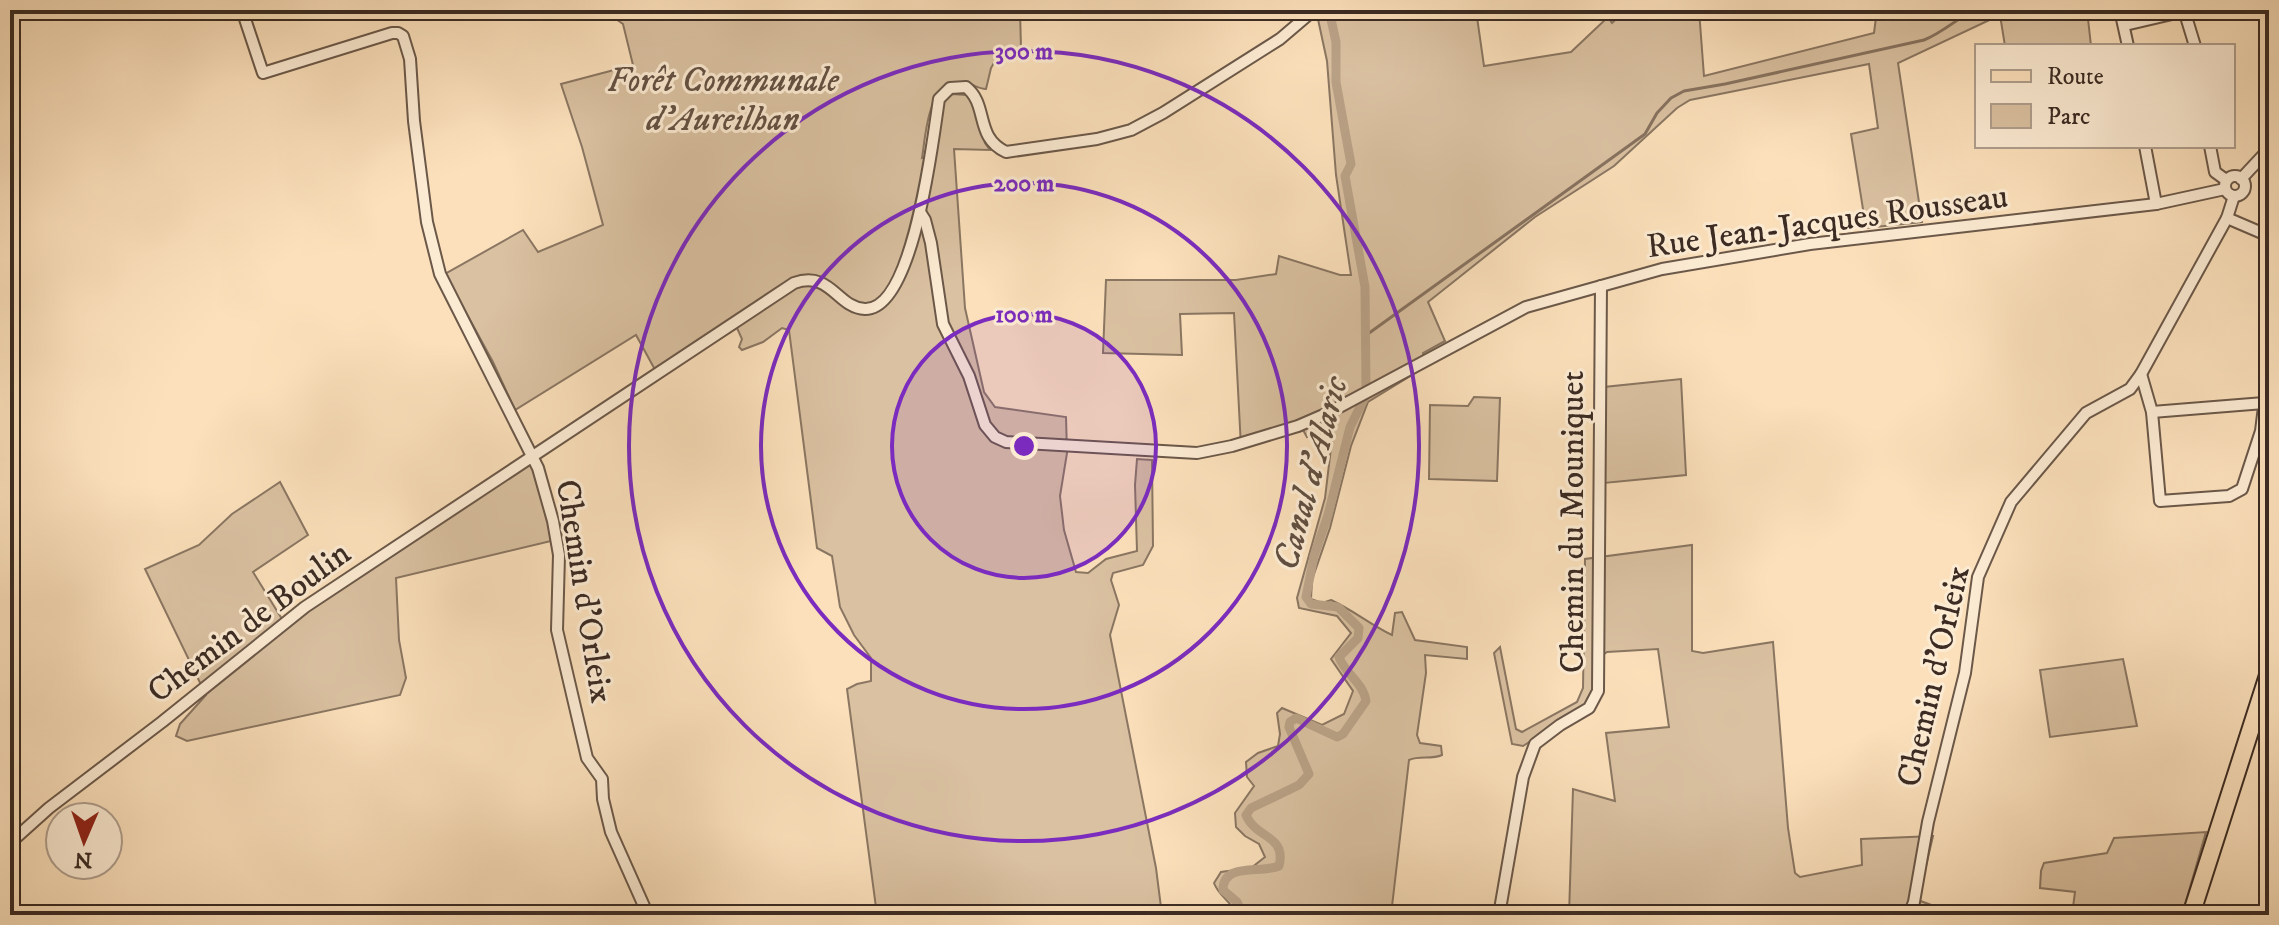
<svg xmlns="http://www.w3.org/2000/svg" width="2279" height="925" viewBox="0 0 2279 925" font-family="'IM FELL DW Pica',serif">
	<rect width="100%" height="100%" fill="#fbe0bb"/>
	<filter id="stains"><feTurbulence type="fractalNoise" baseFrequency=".0025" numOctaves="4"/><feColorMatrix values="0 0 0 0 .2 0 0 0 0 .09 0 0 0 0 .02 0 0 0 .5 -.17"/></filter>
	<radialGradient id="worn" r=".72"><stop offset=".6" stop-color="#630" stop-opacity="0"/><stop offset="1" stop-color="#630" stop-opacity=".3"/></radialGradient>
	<g fill="#dac1a1" stroke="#8a7662" stroke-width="2">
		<path d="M603,10H1020L1021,49L999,54L991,68L986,89C977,89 971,82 961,82C927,82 926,134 922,158L932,154L943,101L952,94L966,95L971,99L985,143L990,150L954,149L965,308L984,392L995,407L1066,417L1067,453L1060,496L1064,530L1076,572L1088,573L1106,559L1137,551L1135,485L1137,459L1152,460L1153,546L1143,565L1113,573L1111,580L1119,605L1110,635L1156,868L1162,915H877L847,689L857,684L871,681V658L854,635L840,607L832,556L817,548L789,330L782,328L763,342L742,350L739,347L742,339L737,328L659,377L636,335L515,410L493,362L445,274L523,230L538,252L603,225L582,147L561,84L633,65L623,24Z"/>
		<path d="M1316,10H1476L1484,66L1571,52L1608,17L1612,23L1626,10H1699L1704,76L1874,33L1877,10H2087L2091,46H2005L2000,15L1898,63L1922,222L1866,228L1851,134L1878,128L1869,64L1690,100L1677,108L1614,166L1535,217L1428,302L1445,341L1423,353L1425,367L1368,402L1351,446L1330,528L1312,580L1311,599L1322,603L1331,600C1353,610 1371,625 1392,635L1395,613L1402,612L1415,640L1467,647V659L1425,655L1426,673L1417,735L1420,743L1441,746L1442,755C1431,760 1420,755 1409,760L1391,915H1236C1232,901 1219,897 1214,883L1221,872L1251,868L1265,857L1259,844L1245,836L1236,827L1235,813L1254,786L1247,777L1246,762L1258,753L1278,746L1280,734L1277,713L1282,708L1322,725L1344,714L1353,691L1331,659L1351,633L1337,616L1299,608L1297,598L1325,498L1333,431L1307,437L1303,430L1241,447L1234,313L1180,314L1182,355L1103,353L1106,280H1236L1276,274L1279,256L1340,275H1351L1336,175L1327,61Z"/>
		<path d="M1681,379L1686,475L1604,483V387Z"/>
		<path d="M1474,397L1500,398L1497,481L1429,479L1430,405L1468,406Z"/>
		<path d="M531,463L544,497L551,541L396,578L399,640L406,678L400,695L187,741L176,736L180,724L206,695L145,569L199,545L232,514L280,482L308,535L253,572L282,619L297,608L302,615Z"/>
		<path d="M1692,545V651L1703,653L1773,642L1788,828L1795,873L1800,877L1862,865L1861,839L1933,836L1918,900L1958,915H1569L1573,789L1615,801L1606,733L1669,727L1658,649L1607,652L1596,660L1593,688L1583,708L1523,746L1512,744L1494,653L1500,647L1516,729L1522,732L1577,702L1583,688L1585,559Z"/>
		<path d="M2123,659L2137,726L2050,737L2040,670Z"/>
		<path d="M2206,832L2182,915H2072L2075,892L2040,888L2041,871L2044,863L2107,853L2114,838Z"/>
	</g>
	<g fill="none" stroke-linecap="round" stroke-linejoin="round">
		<path stroke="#87725f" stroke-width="3" d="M1365,336L1645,134L1657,113L1671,98L1684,91L1725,84L1924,40C1944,32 1957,18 1975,10"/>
		<path stroke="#baa287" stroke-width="9" d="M1243,915L1237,902L1223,890C1223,862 1260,874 1279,866C1287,835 1256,839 1246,815L1251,808L1299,785L1309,774L1289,727L1290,722L1296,718L1337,737L1343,734L1366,701C1363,682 1345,674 1339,657L1358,638L1359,628L1338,607L1311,604L1306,597L1314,556L1328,515L1350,427L1365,397L1366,388L1365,287L1345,176L1351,164L1336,82V42L1329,10"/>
		<defs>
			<g id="street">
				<path d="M242,10L263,73L392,33H398L403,36L410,59L414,121L427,222L440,274L538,468L553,521L559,555L557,630L587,758L602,779L603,799L611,832L648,915"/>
				<path d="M2120,10L2128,46"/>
				<path d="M2184,10L2195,46"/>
				<path d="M2267,10L2269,17"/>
				<path d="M2125,25L2185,11"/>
				<path d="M2145,146L2156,204"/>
				<path d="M2210,146L2215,172L2226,180"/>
				<circle cx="2235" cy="186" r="10"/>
				<path d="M2241,179L2269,149"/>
				<path d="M920,212L925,220L931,243L943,324L969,376L985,425L995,437L1006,442L1197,453L1232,446L1298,426L1328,413L1526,307L1662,269L1810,244L2156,204L2225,189"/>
				<path d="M2227,218L2269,236"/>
				<path d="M2141,374L2152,412L2160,501L2229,496L2242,489L2261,431L2269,365"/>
				<path d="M2152,412L2264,403"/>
				<path d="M10,843L49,808L162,722L305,607L794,283C831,270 837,308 865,309C914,310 933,138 939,99L950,88L966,87C989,105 974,137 1006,152L1097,139L1131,130L1163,113L1280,39L1314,10"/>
				<path d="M1499,915L1523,777L1535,744L1560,725L1589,708L1598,691L1601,286"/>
				<path d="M1909,915L1914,902L1928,822L1965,673L1978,577L2011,502L2086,413L2130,389L2141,374L2227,218L2234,196"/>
			</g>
			<path id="primary" d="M2191,915L2269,672"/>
		</defs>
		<use href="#street" stroke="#6b5849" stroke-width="14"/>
		<use href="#primary" stroke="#3b2b23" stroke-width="20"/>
		<use href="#street" stroke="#fcebd3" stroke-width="10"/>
		<use href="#primary" stroke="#fbe0bb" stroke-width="16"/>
	</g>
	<circle cx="1024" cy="446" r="132" fill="#7b2cbf" fill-opacity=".12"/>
	<g fill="none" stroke="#7b2cbf" stroke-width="4">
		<circle cx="1024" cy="446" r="132"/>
		<circle cx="1024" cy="446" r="263"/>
		<circle cx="1024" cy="446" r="395"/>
	</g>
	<g text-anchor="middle" stroke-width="6" stroke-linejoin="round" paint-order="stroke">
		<g font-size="34" font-style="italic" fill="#635042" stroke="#fcebd3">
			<text x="723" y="91">Forêt Communale<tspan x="723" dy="39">d'Aureilhan</tspan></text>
		</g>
		<g font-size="34" fill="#3b2b23" stroke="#fcebd3">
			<text transform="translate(1827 220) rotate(-8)" y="12">Rue Jean-Jacques Rousseau</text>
			<text transform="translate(1571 522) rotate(-90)" y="12">Chemin du Mouniquet</text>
			<text transform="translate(586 591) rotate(81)" y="12">Chemin d'Orleix</text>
			<text transform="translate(248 621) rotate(-37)" y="12">Chemin de Boulin</text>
			<text transform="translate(1932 676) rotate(-77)" y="12">Chemin d'Orleix</text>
		</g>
		<g font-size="36" font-style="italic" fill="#614f41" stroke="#fcebd3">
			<text transform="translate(1309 473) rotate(-75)" y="13">Canal d'Alaric</text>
		</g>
	</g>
	<circle cx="1024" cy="446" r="12" fill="#7b2cbf" stroke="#fcebd3" stroke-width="4"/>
	<g font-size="24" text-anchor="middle" font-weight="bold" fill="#7b2cbf" stroke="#fcebd3" stroke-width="6" stroke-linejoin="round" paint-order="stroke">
		<text x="1024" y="59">300 m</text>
		<text x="1024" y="191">200 m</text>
		<text x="1024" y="322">100 m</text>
	</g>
	<rect width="2279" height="925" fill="none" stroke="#fbe0bb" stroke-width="40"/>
	<rect x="12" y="12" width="2255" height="901" fill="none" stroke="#3b2b23" stroke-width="4"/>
	<rect x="20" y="20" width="2239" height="885" fill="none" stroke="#3b2b23" stroke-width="2"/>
	<rect x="1975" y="44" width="260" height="104" fill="#fcebd3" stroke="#af9e8d" stroke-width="2"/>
	<rect x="1991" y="70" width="40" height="12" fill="#fbe0bb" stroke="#af9e8d" stroke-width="2"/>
	<text x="2047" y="84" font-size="24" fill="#3b2b23">Route</text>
	<rect x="1991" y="104" width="40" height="24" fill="#dac1a1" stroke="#af9e8d" stroke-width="2"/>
	<text x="2047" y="124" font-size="24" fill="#3b2b23">Parc</text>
	<g transform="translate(84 841) rotate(182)"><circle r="38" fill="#fcebd3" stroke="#af9e8d" stroke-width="2"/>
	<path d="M0-6L14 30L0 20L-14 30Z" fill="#8f2418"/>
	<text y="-12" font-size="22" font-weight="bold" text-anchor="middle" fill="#3b2b23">N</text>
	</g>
	<rect width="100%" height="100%" filter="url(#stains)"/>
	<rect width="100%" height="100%" fill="url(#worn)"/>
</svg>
